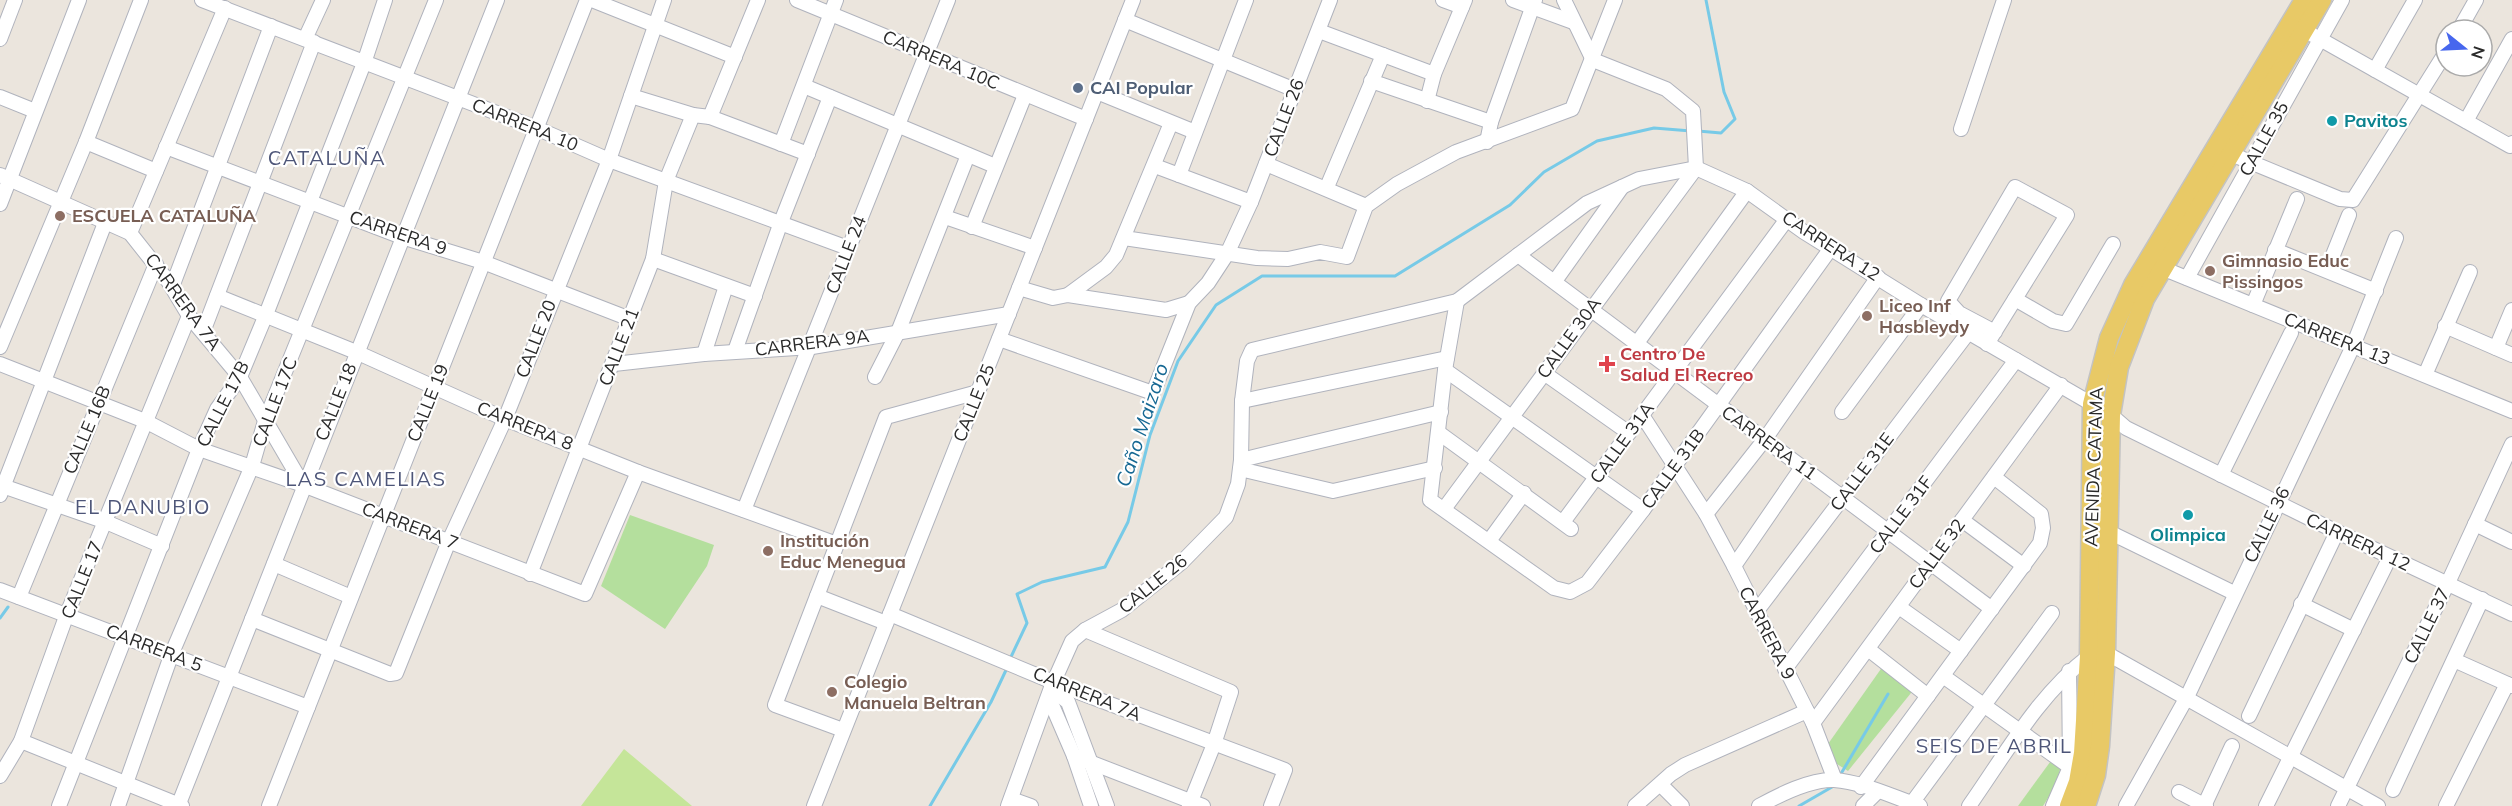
<svg xmlns="http://www.w3.org/2000/svg" width="2512" height="806" viewBox="0 0 2512 806" font-family="Mulish,sans-serif">
	<rect width="100%" height="100%" fill="#ebe5dd"/>
	<g fill="#b4df9d">
		<path d="M630,515L714,545L707,566L665,629L601,586Z"/>
		<path d="M1883,666L1915,688L1848,771L1837,764L1828,744Z"/>
		<path d="M2053,758L2061,762C2060,779 2052,792 2043,806H2018Z"/>
	</g>
	<path fill="#c5e599" d="M624,749L692,806H581Z"/>
	<g fill="none" stroke-linecap="round" stroke-linejoin="round">
		<g stroke="#77cae7" stroke-width="3">
			<path d="M1698,131L1721,133L1735,119L1724,92L1706,0"/>
			<path d="M0,618L8,607"/>
			<path d="M1010,659L1027,623L1017,594L1042,582L1105,567L1128,522L1150,435L1178,361L1216,305L1262,276H1395L1510,205L1544,172L1597,141L1654,128L1691,131"/>
			<path d="M1842,772L1888,694"/>
			<path d="M930,806L991,702L1007,668"/>
			<path d="M1799,806L1832,787"/>
		</g>
		<defs>
			<g id="minor">
				<path d="M202,0L536,128L609,160L848,248"/>
				<path d="M592,0L735,57"/>
				<path d="M797,0L1086,119"/>
				<path d="M1443,0L1462,7"/>
				<path d="M1513,0L1573,22"/>
				<path d="M1125,20L1295,90"/>
				<path d="M2459,30L2476,0"/>
				<path d="M1319,31L1434,74"/>
				<path d="M2311,34L2510,146L2512,143"/>
				<path d="M0,39L15,0"/>
				<path d="M305,39L323,0"/>
				<path d="M2375,70L2415,0"/>
				<path d="M1371,81L1491,122"/>
				<path d="M804,86L995,166"/>
				<path d="M1097,92L1195,132"/>
				<path d="M631,96L693,115L710,117L808,154"/>
				<path d="M0,97L35,111"/>
				<path d="M1427,101L1434,74L1465,0"/>
				<path d="M710,117L758,0"/>
				<path d="M2466,121L2512,39"/>
				<path d="M1961,129L2004,0"/>
				<path d="M86,142L156,171"/>
				<path d="M1487,142L1491,122L1535,0"/>
				<path d="M781,144L836,0"/>
				<path d="M166,147L402,237L483,262L630,319"/>
				<path d="M2231,154L2340,199L2353,200L2446,52"/>
				<path d="M1266,164L1366,206"/>
				<path d="M1155,166L1251,202"/>
				<path d="M1696,168L1747,191L1804,232L1921,305L2111,415L2126,428L2329,528L2512,614"/>
				<path d="M0,175L130,233L168,281L189,316L240,377L303,485"/>
				<path d="M1179,175L1246,0"/>
				<path d="M1327,187L1383,55"/>
				<path d="M0,204L79,0"/>
				<path d="M945,217L1035,248"/>
				<path d="M972,227L1025,95"/>
				<path d="M130,233L225,8"/>
				<path d="M1124,238L1257,258L1288,259L1320,252L1347,257L1366,206L1397,184L1456,152L1572,109L1615,0"/>
				<path d="M2275,250L2376,291"/>
				<path d="M1518,255L1992,609"/>
				<path d="M653,259L755,296"/>
				<path d="M2162,268L2512,411"/>
				<path d="M2327,270L2349,215"/>
				<path d="M2187,278L2342,0"/>
				<path d="M1555,281L1622,187"/>
				<path d="M172,287L271,26"/>
				<path d="M1019,288L1053,298L1068,295L1166,310L1189,303"/>
				<path d="M1068,295L1106,267L1116,255L1171,123"/>
				<path d="M217,296L356,352L505,419L638,472L837,544"/>
				<path d="M2015,299L2053,321L2066,324L2113,244"/>
				<path d="M1457,301L1445,370L1430,500L1554,588L1570,592L1587,583L1643,510L1831,248"/>
				<path d="M2253,305L2297,199"/>
				<path d="M2445,326L2512,355"/>
				<path d="M203,332L314,42"/>
				<path d="M999,339L1153,393L1189,303L1208,283L1227,254L1251,202L1330,0"/>
				<path d="M1637,343L1747,191"/>
				<path d="M1987,344L2067,215L2015,187L1948,301L1959,313L1995,332"/>
				<path d="M0,347L86,142L141,0"/>
				<path d="M2496,348L2512,310"/>
				<path d="M735,351L781,222L830,97"/>
				<path d="M704,354L726,286"/>
				<path d="M0,364L145,421L199,449L303,485L585,594L638,472"/>
				<path d="M614,364L704,354L812,347L1009,314"/>
				<path d="M1445,370L1643,510"/>
				<path d="M1544,373L1629,433"/>
				<path d="M2425,375L2470,272"/>
				<path d="M875,377L898,332L968,155"/>
				<path d="M1242,401L1447,358"/>
				<path d="M1842,412L1921,305"/>
				<path d="M1642,415L1706,514L1734,566L1813,723L1835,780"/>
				<path d="M1439,433L1571,529"/>
				<path d="M1241,460L1441,412"/>
				<path d="M1240,469L1333,491L1435,468"/>
				<path d="M2221,475L2291,333"/>
				<path d="M0,485L106,522L162,546"/>
				<path d="M0,495L105,223"/>
				<path d="M1444,509L1696,168L1693,111L1666,89L1593,60L1564,0"/>
				<path d="M744,510L948,0"/>
				<path d="M1706,514L1765,439L1878,277"/>
				<path d="M1962,520L2024,566"/>
				<path d="M1563,522L1787,219"/>
				<path d="M2475,524L2512,542"/>
				<path d="M2109,532L2234,593"/>
				<path d="M1489,541L1524,493"/>
				<path d="M274,564L351,597"/>
				<path d="M1734,566L1802,467"/>
				<path d="M530,574L653,259L666,181L693,115"/>
				<path d="M0,590L308,707"/>
				<path d="M817,596L886,623"/>
				<path d="M19,597L156,264"/>
				<path d="M2301,604L2354,630"/>
				<path d="M1899,607L1961,651"/>
				<path d="M1756,612L1968,333"/>
				<path d="M890,614L1065,687L1285,770L1271,806"/>
				<path d="M252,619L390,674L396,673L449,541L505,419L609,160L664,0"/>
				<path d="M1085,630L1231,692L1214,744L1189,806"/>
				<path d="M1868,649L1928,696"/>
				<path d="M2106,653L2378,806"/>
				<path d="M2454,660L2512,686"/>
				<path d="M1785,669L2016,360"/>
				<path d="M1943,676L2070,767"/>
				<path d="M1051,688L1068,702L1107,806"/>
				<path d="M1049,698L1074,756L1091,806"/>
				<path d="M2249,716L2337,532"/>
				<path d="M1813,723L2061,385"/>
				<path d="M843,730L775,705L886,417L978,392"/>
				<path d="M21,741L182,806"/>
				<path d="M1074,756L1203,806"/>
				<path d="M0,776L21,741L67,614L189,316"/>
				<path d="M1661,785L1682,806"/>
				<path d="M1861,787L2040,543L2043,528L2041,514L1994,477"/>
				<path d="M2393,790L2482,599"/>
				<path d="M2179,792L2206,806"/>
				<path d="M1011,799L1031,806"/>
				<path d="M1912,803L2052,613"/>
				<path d="M59,806L199,449L217,409L240,377L265,317L364,63L385,0"/>
				<path d="M118,806L172,653L252,466L265,421L436,0"/>
				<path d="M178,806L497,0"/>
				<path d="M269,806L587,0"/>
				<path d="M814,806L1133,0"/>
				<path d="M1008,806L1051,688L1072,641L1085,630L1122,610L1182,562L1226,517L1238,484L1241,460L1242,401L1247,361L1252,350L1457,301L1587,203L1639,179L1696,168"/>
				<path d="M1635,806L1671,774L1685,765L1807,711"/>
				<path d="M1759,806C1779,795 1810,779 1834,780C1863,782 1893,797 1920,806"/>
				<path d="M1863,806L1877,792"/>
				<path d="M1969,806C2005,755 2038,695 2089,656"/>
				<path d="M2053,806L2070,767L2069,671"/>
				<path d="M2126,806L2187,697L2353,346L2396,238"/>
				<path d="M2204,806L2232,746"/>
				<path d="M2266,806L2386,565"/>
				<path d="M2338,806L2447,585L2512,444"/>
				<path d="M2446,806L2507,684"/>
			</g>
			<g id="major">
				<path d="M2069,806L2078,782L2083,753L2089,656L2092,404L2109,338L2133,285L2304,0"/>
				<path d="M2086,806L2096,775L2100,746L2106,653L2111,415L2119,367L2145,299L2322,0"/>
			</g>
		</defs>
		<use href="#minor" stroke="#b0b3bd" stroke-width="16"/>
		<use href="#major" stroke="#c3c3c3" stroke-width="21"/>
		<use href="#minor" stroke="#fff" stroke-width="14"/>
		<use href="#major" stroke="#e8c966" stroke-width="18"/>
	</g>
	<circle fill="#5c6f8a" stroke="#fff" stroke-width="2" cx="1078" cy="88" r="6"/>
	<g fill="#0f9aa8" stroke="#fff" stroke-width="2">
		<circle cx="2332" cy="121" r="6"/>
		<circle cx="2188" cy="515" r="6"/>
	</g>
	<g fill="#8d6e63" stroke="#fff" stroke-width="2">
		<circle cx="60" cy="216" r="6"/>
		<circle cx="2210" cy="271" r="6"/>
		<circle cx="1867" cy="316" r="6"/>
		<circle cx="768" cy="551" r="6"/>
		<circle cx="832" cy="692" r="6"/>
	</g>
	<path fill="#e0444e" stroke="#fff" stroke-width="2" d="M1604 355h6v6h6v6h-6v6h-6v-6h-6v-6h6z"/>
	<g text-anchor="middle" stroke-width="4.5" stroke-linejoin="round" paint-order="stroke">
		<g font-size="18" fill="#2a2a2a" stroke="#fff">
			<text transform="translate(941 60) rotate(23)" y="6">CARRERA 10C</text>
			<text transform="translate(1284 118) rotate(-69)" y="6">CALLE 26</text>
			<text transform="translate(525 125) rotate(22)" y="6">CARRERA 10</text>
			<text transform="translate(2264 139) rotate(-61)" y="6">CALLE 35</text>
			<text transform="translate(398 233) rotate(19)" y="6">CARRERA 9</text>
			<text transform="translate(1831 246) rotate(33)" y="6">CARRERA 12</text>
			<text transform="translate(846 255) rotate(-69)" y="6">CALLE 24</text>
			<text transform="translate(183 302) rotate(54)" y="6">CARRERA 7A</text>
			<text transform="translate(1569 338) rotate(-54)" y="6">CALLE 30A</text>
			<text transform="translate(536 339) rotate(-69)" y="6">CALLE 20</text>
			<text transform="translate(2337 339) rotate(22)" y="6">CARRERA 13</text>
			<text transform="translate(812 343) rotate(-7)" y="6">CARRERA 9A</text>
			<text transform="translate(619 347) rotate(-69)" y="6">CALLE 21</text>
			<text transform="translate(275 402) rotate(-69)" y="6">CALLE 17C</text>
			<text transform="translate(336 402) rotate(-68)" y="6">CALLE 18</text>
			<text transform="translate(428 403) rotate(-68)" y="6">CALLE 19</text>
			<text transform="translate(974 403) rotate(-68)" y="6">CALLE 25</text>
			<text transform="translate(223 404) rotate(-63)" y="6">CALLE 17B</text>
			<text transform="translate(525 426) rotate(22)" y="6">CARRERA 8</text>
			<text transform="translate(87 430) rotate(-67)" y="6">CALLE 16B</text>
			<text transform="translate(1622 443) rotate(-54)" y="6">CALLE 31A</text>
			<text transform="translate(1769 443) rotate(36)" y="6">CARRERA 11</text>
			<text transform="translate(2094 467) rotate(-88)" y="6">AVENIDA CATAMA</text>
			<text transform="translate(1673 469) rotate(-54)" y="6">CALLE 31B</text>
			<text transform="translate(1862 472) rotate(-53)" y="6">CALLE 31E</text>
			<text transform="translate(1901 515) rotate(-53)" y="6">CALLE 31F</text>
			<text transform="translate(2267 525) rotate(-64)" y="6">CALLE 36</text>
			<text transform="translate(410 526) rotate(21)" y="6">CARRERA 7</text>
			<text transform="translate(2358 542) rotate(25)" y="6">CARRERA 12</text>
			<text transform="translate(1937 554) rotate(-54)" y="6">CALLE 32</text>
			<text transform="translate(82 580) rotate(-68)" y="6">CALLE 17</text>
			<text transform="translate(1153 584) rotate(-39)" y="6">CALLE 26</text>
			<text transform="translate(2427 626) rotate(-64)" y="6">CALLE 37</text>
			<text transform="translate(1767 633) rotate(63)" y="6">CARRERA 9</text>
			<text transform="translate(154 648) rotate(21)" y="6">CARRERA 5</text>
			<text transform="translate(1087 694) rotate(22)" y="6">CARRERA 7A</text>
		</g>
		<g font-size="18" font-weight="bold" fill="#4e5e75" stroke="#fff" text-anchor="start">
			<text x="1090" y="94">CAI Popular</text>
		</g>
		<g font-size="18" font-weight="bold" fill="#0d838f" stroke="#fff" text-anchor="start">
			<text x="2344" y="127">Pavitos</text>
			<text x="2188" y="541" text-anchor="middle">Olimpica</text>
		</g>
		<g font-size="18" font-weight="bold" fill="#785e54" stroke="#fff" text-anchor="start">
			<text x="72" y="222">ESCUELA CATALUÑA</text>
			<text x="2222" y="267">Gimnasio Educ<tspan x="2222" dy="21">Pissingos</tspan></text>
			<text x="1879" y="312">Liceo Inf<tspan x="1879" dy="21">Hasbleydy</tspan></text>
			<text x="780" y="547">Institución<tspan x="780" dy="21">Educ Menegua</tspan></text>
			<text x="844" y="688">Colegio<tspan x="844" dy="21">Manuela Beltran</tspan></text>
		</g>
		<g font-size="18" font-weight="bold" fill="#be3a42" stroke="#fff" text-anchor="start">
			<text x="1620" y="360">Centro De<tspan x="1620" dy="21">Salud El Recreo</tspan></text>
		</g>
		<g font-size="20" letter-spacing="1.5" fill="#4d5578" stroke="#fff">
			<text x="327" y="165">CATALUÑA</text>
			<text x="366" y="486">LAS CAMELIAS</text>
			<text x="143" y="514">EL DANUBIO</text>
			<text x="1994" y="753">SEIS DE ABRIL</text>
		</g>
		<g font-size="20" font-style="italic" fill="#166893" stroke="#fff">
			<text transform="translate(1142 425) rotate(-72)" y="7">Caño Maizaro</text>
		</g>
	</g>
	<g transform="translate(2464 48) rotate(108)"><circle r="28" fill="#ffffff" stroke="#aaaaaa" stroke-width="1.5"/>
	<path d="M0-4.5L10 22L0 15L-10 22Z" fill="#4767ee"/>
	<text y="-9" font-size="16" font-weight="bold" text-anchor="middle" fill="#2a2a2a">N</text>
	</g>
</svg>
